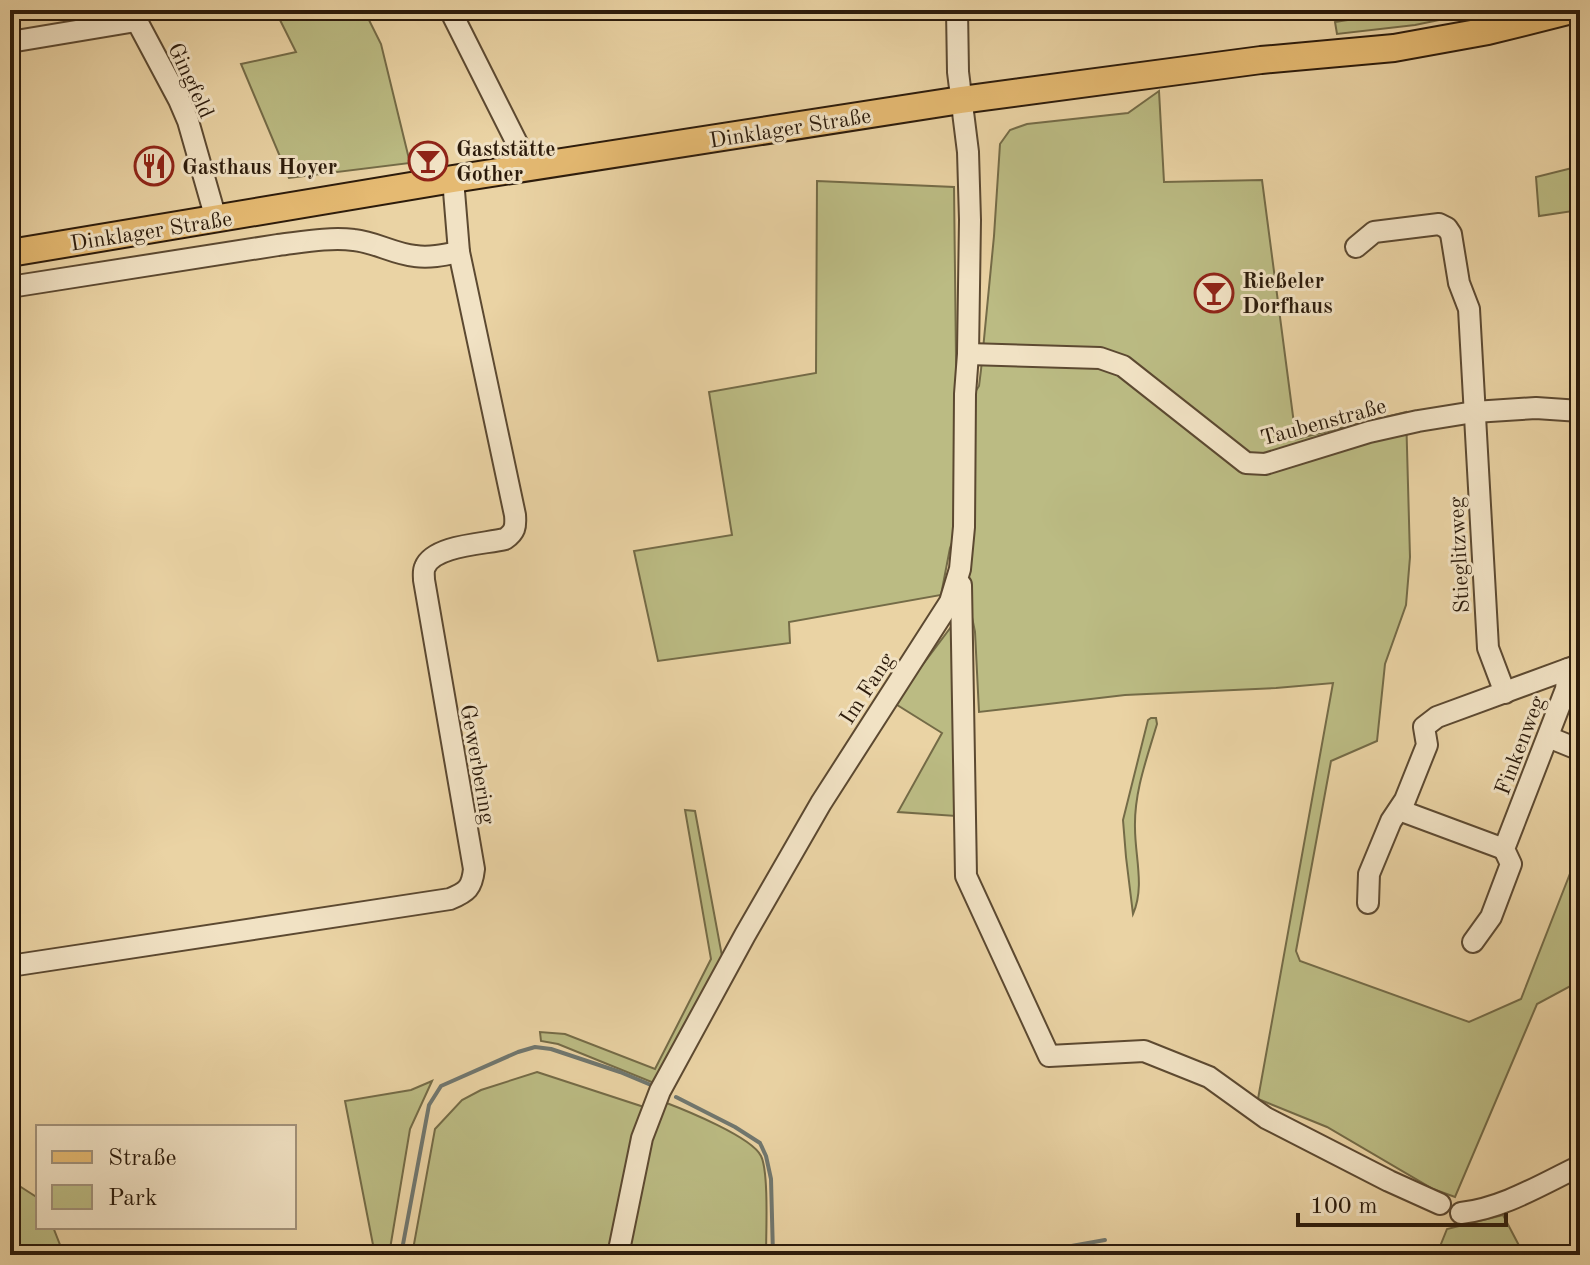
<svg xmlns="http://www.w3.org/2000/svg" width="1590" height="1265" viewBox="0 0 1590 1265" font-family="'Old Standard TT',serif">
	<rect width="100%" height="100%" fill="#ead3a4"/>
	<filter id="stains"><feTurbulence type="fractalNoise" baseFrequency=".0025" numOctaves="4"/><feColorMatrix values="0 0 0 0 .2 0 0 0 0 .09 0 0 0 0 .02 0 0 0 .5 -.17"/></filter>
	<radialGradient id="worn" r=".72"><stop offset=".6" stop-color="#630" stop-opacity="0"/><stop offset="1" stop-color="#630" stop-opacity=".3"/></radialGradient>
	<g fill="#bbbb83" stroke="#746b47" stroke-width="2">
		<path d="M275,10H364L381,44L410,163L289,178L241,64L296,52Z"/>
		<path d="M1411,10H1487L1415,25L1337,34L1335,22Z"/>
		<path d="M1159,91L1164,182L1262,180L1296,439L1406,412L1410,557L1406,605L1385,664L1377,741L1331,761L1296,951L1300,961L1469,1022L1521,999L1580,848V981L1537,1004L1455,1197L1433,1189L1327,1127L1258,1099L1333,683L1276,688L1125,695L979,712L975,632L966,588L972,553V397L979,386L981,370L994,236L1000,144L1010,130L1027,124L1128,113Z"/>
		<path d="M1580,166V210L1539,216L1536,177Z"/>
		<path d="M817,181L954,187L958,527L950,548L941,595L789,622L790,643L658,661L634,551L732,535L709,392L816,373Z"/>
		<path d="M954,623L956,816L898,812L942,733L894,703Z"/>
		<path d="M1151,718H1156L1157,724C1147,758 1134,792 1135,828C1135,857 1145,887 1133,914L1126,857L1123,820L1148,720Z"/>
		<path d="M685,810L695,811L722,956L654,1083L558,1044L541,1041L540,1032L565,1034L655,1069L711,959Z"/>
		<path d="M537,1072L647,1108L610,1255H412L435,1129L462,1100L481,1090Z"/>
		<path d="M432,1081L410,1129L389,1255H375L345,1101L411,1090Z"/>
		<path d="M664,1102C685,1110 752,1137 761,1156C769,1172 766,1234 766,1255H625L653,1127Z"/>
		<path d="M10,1180L38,1198V1227H53L64,1255H10Z"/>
		<path d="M1503,1215L1524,1255L1437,1254L1447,1229Z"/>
	</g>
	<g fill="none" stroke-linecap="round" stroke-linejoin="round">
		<g stroke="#70776f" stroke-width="4">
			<path d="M676,1097L735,1127L760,1143L766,1156L771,1179L773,1255"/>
			<path d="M401,1255L429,1105L441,1086L518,1052L535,1047L551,1049L620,1072L651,1085"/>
			<path d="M1021,1255L1105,1240"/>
		</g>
		<defs>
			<g id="minor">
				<path d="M131,10L179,100L188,121L216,219"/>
				<path d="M450,10L529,167"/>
				<path d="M10,42L136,21"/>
				<path d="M453,179L459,252"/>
				<path d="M1356,247L1374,232L1439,224L1447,228L1451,234L1459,283L1469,309L1488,648L1505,693"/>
				<path d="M10,287L278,245C303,242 329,237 354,240C375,242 394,254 415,256C430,258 444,255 459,252L515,515C516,527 515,532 505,539C485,544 434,545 425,567C423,571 424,576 424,580L474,869C472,888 467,892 450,899L10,966"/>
				<path d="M968,354L1100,358L1123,366L1246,463L1265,464L1369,432L1418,421L1474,412L1536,408L1580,411"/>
				<path d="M961,585L966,876L1049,1056L1144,1051L1209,1077L1266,1118L1389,1181L1440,1204"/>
				<path d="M1548,737L1580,750"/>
				<path d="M1399,810L1504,849"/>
				<path d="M1368,903L1369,874L1391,821L1405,800L1427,745L1424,727L1437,717L1568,669"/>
				<path d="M1473,942L1491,917L1511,864L1504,849L1566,689L1568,669L1576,666"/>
				<path d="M1461,1213C1504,1208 1542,1184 1580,1166"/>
				<path d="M618,1255L642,1138L660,1091L745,935L821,803L950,602L960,569L964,527L965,394L968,354L970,220L968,152L958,72L957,10"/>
			</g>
			<path id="major" d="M10,253L453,179L961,100L1261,60L1394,48L1488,31L1572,10"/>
		</defs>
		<use href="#minor" stroke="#5c4931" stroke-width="24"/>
		<use href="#major" stroke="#2c1b0b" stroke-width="30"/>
		<use href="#minor" stroke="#f1e2c4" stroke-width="20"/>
		<use href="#major" stroke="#e5ba72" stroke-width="26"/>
	</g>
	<defs>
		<symbol id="bar-ring" viewBox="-11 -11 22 22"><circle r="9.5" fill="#f1e2c4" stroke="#8f2418" stroke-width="1.5"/><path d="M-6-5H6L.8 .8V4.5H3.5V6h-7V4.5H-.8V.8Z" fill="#8f2418"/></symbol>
		<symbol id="restaurant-ring" viewBox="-11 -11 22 22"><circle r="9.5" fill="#f1e2c4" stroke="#8f2418" stroke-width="1.5"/><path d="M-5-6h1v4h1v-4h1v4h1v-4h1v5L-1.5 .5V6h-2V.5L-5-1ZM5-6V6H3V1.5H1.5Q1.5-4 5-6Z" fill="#8f2418"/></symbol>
	</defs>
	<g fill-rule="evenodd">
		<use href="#bar-ring" x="406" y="139" width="44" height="44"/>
		<use href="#restaurant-ring" x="132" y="144" width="44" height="44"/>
		<use href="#bar-ring" x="1192" y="271" width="44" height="44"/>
	</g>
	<g text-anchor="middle" stroke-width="6" stroke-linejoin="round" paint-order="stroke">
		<g font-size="22" fill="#2c1b0b" stroke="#f1e2c4">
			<text transform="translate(192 80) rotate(65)" y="8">Gingfeld</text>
			<text transform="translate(790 127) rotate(-9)" y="8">Dinklager Straße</text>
			<text transform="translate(151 230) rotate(-9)" y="8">Dinklager Straße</text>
			<text transform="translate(1323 421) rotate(-15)" y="8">Taubenstraße</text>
			<text transform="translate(1458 555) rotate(-93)" y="8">Stieglitzweg</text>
			<text transform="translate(866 688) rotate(-57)" y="8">Im Fang</text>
			<text transform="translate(1519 745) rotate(-69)" y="8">Finkenweg</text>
			<text transform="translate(479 764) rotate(80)" y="8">Gewerbering</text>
		</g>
		<g font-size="22" font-weight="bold" fill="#2c1b0b" stroke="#f1e2c4" text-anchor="start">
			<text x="456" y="156">Gaststätte<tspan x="456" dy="25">Gother</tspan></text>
			<text x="182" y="174">Gasthaus Hoyer</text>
			<text x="1242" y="288">Rießeler<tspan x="1242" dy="25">Dorfhaus</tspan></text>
		</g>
	</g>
	<rect width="1590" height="1265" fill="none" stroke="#ead3a4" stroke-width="40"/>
	<rect x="12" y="12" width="1566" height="1241" fill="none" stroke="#2c1b0b" stroke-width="4"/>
	<rect x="20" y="20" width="1550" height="1225" fill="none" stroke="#2c1b0b" stroke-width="2"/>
	<rect x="36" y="1125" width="260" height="104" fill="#f1e2c4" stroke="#a2927a" stroke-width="2"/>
	<rect x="52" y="1151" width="40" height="12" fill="#e5ba72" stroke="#a2927a" stroke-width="2"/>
	<text x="108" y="1165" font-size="24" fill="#2c1b0b">Straße</text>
	<rect x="52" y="1185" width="40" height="24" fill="#bbbb83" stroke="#a2927a" stroke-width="2"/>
	<text x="108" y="1205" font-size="24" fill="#2c1b0b">Park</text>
	<path d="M1298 1213v12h208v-12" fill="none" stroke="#2c1b0b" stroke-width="4"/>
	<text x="1310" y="1213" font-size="24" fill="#2c1b0b" stroke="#f1e2c4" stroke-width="6" paint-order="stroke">100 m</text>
	<rect width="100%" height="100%" filter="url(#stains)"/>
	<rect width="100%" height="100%" fill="url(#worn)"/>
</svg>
